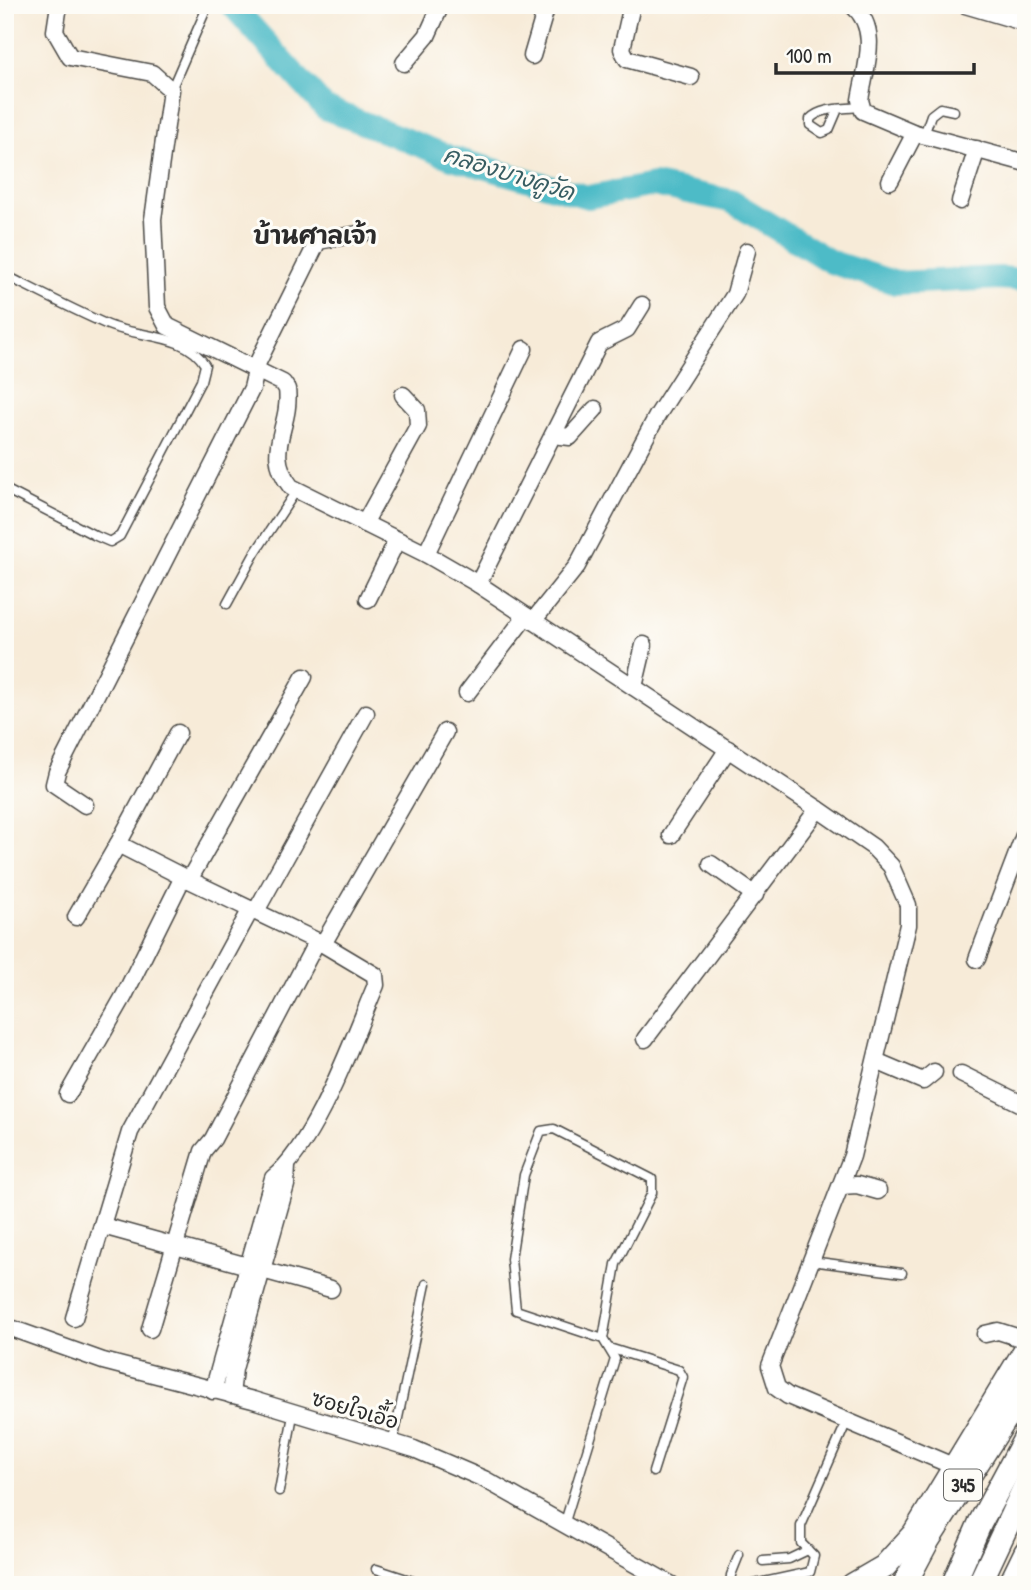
<svg xmlns="http://www.w3.org/2000/svg" width="1031" height="1590" viewBox="0 0 1031 1590" font-family="'Patrick Hand','Playpen Sans Thai',sans-serif">
	<rect width="100%" height="100%" fill="#fdfcf7"/>
	<filter id="ink" filterUnits="userSpaceOnUse"><feTurbulence type="fractalNoise" baseFrequency=".0143" numOctaves="2"/><feDisplacementMap in="SourceGraphic" scale="14" xChannelSelector="R" yChannelSelector="G"/><feConvolveMatrix kernelMatrix="1 2 1 2 8 2 1 2 1" color-interpolation-filters="sRGB"/></filter>
	<filter id="wash" filterUnits="userSpaceOnUse"><feTurbulence type="fractalNoise" baseFrequency=".00686" numOctaves="4" result="noise"/><feDisplacementMap in="SourceGraphic" scale="28" xChannelSelector="R" yChannelSelector="G"/><feGaussianBlur stdDeviation="1.57" result="paint"/><feColorMatrix in="noise" values="0 0 0 0 0 0 0 0 0 0 0 0 0 0 0 0 0 1.4 0 .05"/><feComposite in="paint" operator="in"/></filter>
	<g filter="url(#wash)">
		<rect width="100%" height="100%" fill="#f7ebd8"/>
		<g fill="none" stroke-linecap="round" stroke-linejoin="round">
			<path stroke="#4dbbc7" stroke-width="24" d="M232,5L325,108L452,158L588,197L654,185L731,201L831,262L896,283L999,278L1026,280"/>
		</g>
	</g>
	<g filter="url(#ink)">
		<g fill="none" stroke-linecap="round" stroke-linejoin="round">
			<defs>
				<g id="service">
					<path d="M171,90L208,5"/>
					<path d="M838,109L829,130L822,133L810,125V119C821,107 844,109 859,107"/>
					<path d="M924,135L931,115L940,108L954,111"/>
					<path d="M5,275C39,292 73,310 108,325C139,338 186,333 205,365L201,381L120,536L110,542L96,536L5,489"/>
					<path d="M227,604L255,553L296,491"/>
					<path d="M811,1261L902,1273"/>
					<path d="M609,1348L679,1370L683,1377L653,1472"/>
					<path d="M393,1442L426,1284"/>
					<path d="M279,1491L293,1415"/>
					<path d="M564,1525L615,1359L603,1339L516,1310L511,1259L524,1175L541,1131L554,1129L652,1179V1193L616,1264L603,1339"/>
					<path d="M763,1561L789,1559L808,1550"/>
					<path d="M376,1569L425,1585"/>
					<path d="M730,1585L731,1575L739,1555"/>
					<path d="M750,1585L810,1572L814,1556L801,1543V1526L847,1421"/>
				</g>
				<g id="minor">
					<path d="M59,5L55,31L70,57L152,73L171,90L153,219L157,307L167,326L283,383L287,389C292,428 262,450 291,487L426,554L478,584L818,809L873,847L891,866L908,905V925L852,1156L770,1366L777,1388L788,1396L953,1466"/>
					<path d="M632,5L622,49L627,59L691,77"/>
					<path d="M852,5C881,29 865,68 860,100L863,111L915,133L1026,163"/>
					<path d="M965,5L1026,23"/>
					<path d="M532,56L547,5"/>
					<path d="M404,63L427,36L441,5"/>
					<path d="M890,181L915,133"/>
					<path d="M960,201L977,149"/>
					<path d="M553,435L570,437L595,409"/>
					<path d="M364,524L418,426L417,410L403,395"/>
					<path d="M426,554L524,349"/>
					<path d="M478,584L599,343L627,329L642,305"/>
					<path d="M368,599L397,540"/>
					<path d="M533,621L577,566L657,416L735,294L747,251"/>
					<path d="M634,687L644,645"/>
					<path d="M467,693L526,616"/>
					<path d="M178,733L118,844L183,877"/>
					<path d="M85,805L54,784L57,772L252,388L258,362L318,241L364,233"/>
					<path d="M671,835L728,749"/>
					<path d="M711,864L755,895"/>
					<path d="M189,880L304,677"/>
					<path d="M256,911L366,713"/>
					<path d="M76,917L118,844"/>
					<path d="M323,944L445,732"/>
					<path d="M977,959L1026,830"/>
					<path d="M645,1039L818,809"/>
					<path d="M876,1061L923,1081L934,1072"/>
					<path d="M961,1074L1026,1106"/>
					<path d="M68,1094L124,996L183,877L323,944L375,975L376,985C353,1038 317,1142 273,1178L213,1391"/>
					<path d="M841,1186L857,1185L878,1191"/>
					<path d="M103,1226L331,1289"/>
					<path d="M74,1318L130,1132L251,909"/>
					<path d="M5,1326L103,1361L253,1400L414,1449L484,1479L672,1585"/>
					<path d="M150,1329L203,1151L213,1139L317,941"/>
					<path d="M985,1334L998,1331L1026,1340"/>
					<path d="M231,1395L234,1369L286,1185L287,1166"/>
				</g>
				<g id="primary">
					<path d="M853,1585L884,1567L914,1534L1026,1349"/>
					<path d="M904,1585L928,1540L1026,1387"/>
					<path d="M953,1585L980,1523L1026,1437"/>
					<path d="M979,1585L1026,1485"/>
					<path d="M1010,1585L1026,1552"/>
				</g>
			</defs>
			<use href="#service" stroke="#4a4845" stroke-width="11"/>
			<use href="#minor" stroke="#4a4845" stroke-width="19"/>
			<use href="#primary" stroke="#4a4845" stroke-width="26"/>
			<use href="#service" stroke="#fff" stroke-width="8"/>
			<use href="#minor" stroke="#fff" stroke-width="16"/>
			<use href="#primary" stroke="#fff" stroke-width="23"/>
		</g>
	</g>
	<g text-anchor="middle" stroke-width="6" stroke-linejoin="round" paint-order="stroke">
		<rect fill="#fdfcf7" stroke="#6a6a68" stroke-width="2" x="944" y="1469.5" width="38" height="31" rx="5"/>
		<g font-size="19" font-weight="bold" fill="#2b2b2b">
			<text x="963" y="1492">345</text>
		</g>
		<g font-size="21" fill="#2b2b2b" stroke="#fdfcf7">
			<text transform="translate(355 1410) rotate(16)" y="7">ซอยใจเอื้อ</text>
		</g>
		<g font-size="23" font-style="italic" fill="#375d62" stroke="#fdfcf7">
			<text transform="translate(509 173) rotate(17)" y="8">คลองบางคูวัด</text>
		</g>
		<g font-size="24" font-weight="bold" fill="#2b2b2b" stroke="#fdfcf7">
			<text x="315" y="244">บ้านศาลเจ้า</text>
		</g>
	</g>
	<rect width="1031" height="1590" fill="none" stroke="#fdfcf7" stroke-width="28"/>
	<path d="M776 63v10h198v-10" fill="none" stroke="#2b2b2b" stroke-width="3.5"/>
	<text x="786" y="63" font-size="21" fill="#2b2b2b" stroke="#fdfcf7" stroke-width="5" paint-order="stroke">100 m</text>
</svg>
